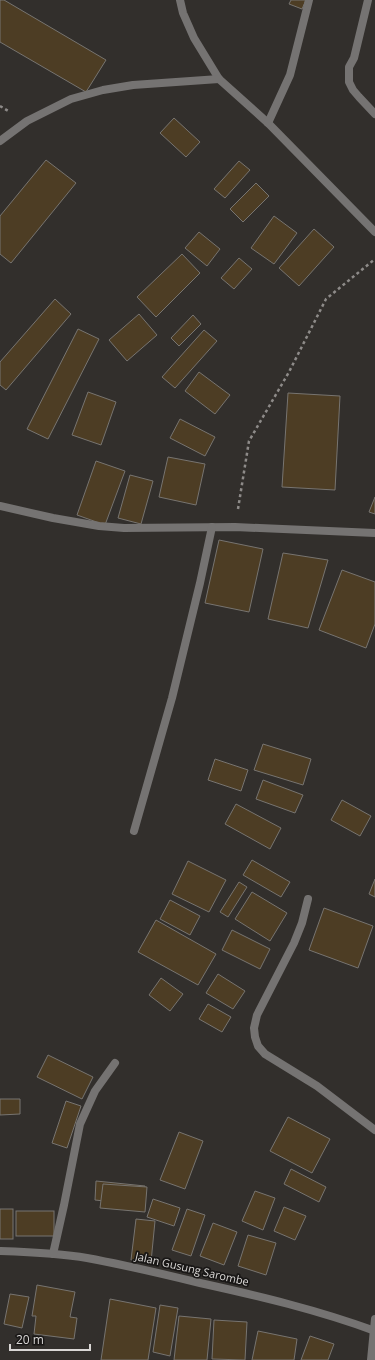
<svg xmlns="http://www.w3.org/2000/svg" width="375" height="1360" viewBox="0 0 375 1360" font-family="'Open Sans',sans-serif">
	<rect width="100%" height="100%" fill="#322f2c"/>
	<g fill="#4d3d24" stroke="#777470">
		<path d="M0,0H4L106,60L86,92L0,42Z"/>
		<path d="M291,0H306L302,9L289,4Z"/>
		<path d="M174,118L200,142L186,157L160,133Z"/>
		<path d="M46,160L76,183L11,263L0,254V216Z"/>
		<path d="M239,161L250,170L225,198L214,189Z"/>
		<path d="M256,183L269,196L243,222L230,209Z"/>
		<path d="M274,216L297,233L274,264L251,248Z"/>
		<path d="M314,229L334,247L299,286L279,268Z"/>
		<path d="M199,232L220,249L207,266L185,248Z"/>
		<path d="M182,254L200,273L156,317L137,297Z"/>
		<path d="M239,258L252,269L234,289L221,278Z"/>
		<path d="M55,299L71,314L6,390L0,385V362Z"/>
		<path d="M139,314L157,335L127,361L109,340Z"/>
		<path d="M193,315L201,324L179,346L171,338Z"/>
		<path d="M78,329L99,339L48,439L27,429Z"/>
		<path d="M204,330L217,341L175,388L162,377Z"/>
		<path d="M199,372L230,395L215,414L185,391Z"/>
		<path d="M88,392L116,402L101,445L72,435Z"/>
		<path d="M288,393L340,396L335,490L282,487Z"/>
		<path d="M180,419L215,437L205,456L170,438Z"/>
		<path d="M168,457L205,464L196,505L159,497Z"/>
		<path d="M96,461L125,471L105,525L77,515Z"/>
		<path d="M130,475L153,481L141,524L118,518Z"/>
		<path d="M375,497V514L369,512Z"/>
		<path d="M219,540L263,549L249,612L205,603Z"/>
		<path d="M283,553L328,560L308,628L268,619Z"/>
		<path d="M342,570L375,582V624L366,648L319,630Z"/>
		<path d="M263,744L311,759L303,785L254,770Z"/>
		<path d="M215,759L248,770L241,791L208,780Z"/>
		<path d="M263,780L303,795L295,813L256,799Z"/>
		<path d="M342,800L371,816L360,836L331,820Z"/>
		<path d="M236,804L281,828L270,849L225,824Z"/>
		<path d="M252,860L290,882L281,897L243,875Z"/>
		<path d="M188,861L226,880L209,912L172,894Z"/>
		<path d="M375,879V897L369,894Z"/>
		<path d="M239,882L247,887L228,917L220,912Z"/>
		<path d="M252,892L287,913L270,941L235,919Z"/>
		<path d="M170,900L200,916L190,935L160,919Z"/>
		<path d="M324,908L373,926L358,968L309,950Z"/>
		<path d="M156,920L216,954L198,985L138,952Z"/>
		<path d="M232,930L270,949L260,969L222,950Z"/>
		<path d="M218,974L245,991L233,1009L206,993Z"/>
		<path d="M161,978L183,994L170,1011L149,995Z"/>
		<path d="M208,1004L231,1017L222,1032L199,1019Z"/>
		<path d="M48,1055L93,1077L82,1099L37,1077Z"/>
		<path d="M0,1099H20V1114L0,1115Z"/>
		<path d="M66,1101L81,1106L67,1148L52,1143Z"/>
		<path d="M288,1117L330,1139L312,1173L270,1151Z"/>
		<path d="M179,1132L203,1141L185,1189L160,1180Z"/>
		<path d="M291,1169L326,1187L319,1202L284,1184Z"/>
		<path d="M96,1181L145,1186L143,1205L95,1200Z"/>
		<path d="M103,1184L147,1187L145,1212L100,1208Z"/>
		<path d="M255,1191L275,1198L263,1230L242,1221Z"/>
		<path d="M153,1199L180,1208L174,1226L147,1217Z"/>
		<path d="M284,1207L306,1216L295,1240L274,1231Z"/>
		<rect x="0" y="1209" width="13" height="30"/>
		<path d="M187,1209L205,1215L191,1256L172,1250Z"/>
		<rect x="16" y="1211" width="38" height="25"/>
		<path d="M136,1219L155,1221L151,1262L131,1260Z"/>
		<path d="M213,1223L237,1232L224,1265L200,1256Z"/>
		<path d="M248,1235L276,1243L266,1275L238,1266Z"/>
		<path d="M37,1285L75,1292L70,1317L77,1318L74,1339L34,1334L36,1316H32Z"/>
		<path d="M10,1294L29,1297L22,1328L4,1324Z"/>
		<path d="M110,1299L156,1308L148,1360H101Z"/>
		<path d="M160,1305L178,1308L170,1356L153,1352Z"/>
		<path d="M179,1316L211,1319L207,1360H174Z"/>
		<path d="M214,1320L247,1322L245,1360L212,1359Z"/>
		<path d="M258,1331L297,1339L294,1360H252Z"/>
		<path d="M310,1336L334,1344L328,1360H301Z"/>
	</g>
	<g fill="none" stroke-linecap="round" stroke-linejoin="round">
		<g stroke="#8e8b89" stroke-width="2.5" stroke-dasharray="3 3" stroke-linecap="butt">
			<path d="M0,106L10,112"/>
			<path d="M238,509L249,441L289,372L326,299L375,259"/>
		</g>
		<g stroke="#757372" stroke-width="8">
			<path d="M180,0L183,13L194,38L219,79L268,123L375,232"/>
			<path d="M368,0L354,58L349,67V82L353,90L359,97L375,114"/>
			<path d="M268,123L290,75L309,0"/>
			<path d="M0,141L27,121L71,99L103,90L133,85L219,79"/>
			<path d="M0,506L53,518L99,526L124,528L235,527L375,533"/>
			<path d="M134,831L172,698L200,583L212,527"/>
			<path d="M308,899L302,923L294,943L257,1015L254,1028L255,1037L258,1046L265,1054L317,1086L375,1130"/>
			<path d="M0,1251C29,1252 59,1253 87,1258C125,1265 163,1274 200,1283C259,1296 318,1310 375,1331"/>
			<path d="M53,1254L64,1205L80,1124L95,1091L115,1063"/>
			<path d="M371,1360L375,1319"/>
		</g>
	</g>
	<g text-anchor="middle" stroke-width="3.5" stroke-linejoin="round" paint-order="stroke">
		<g font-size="11" fill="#d9d7d5" stroke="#191716">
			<text transform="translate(192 1269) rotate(13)" y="4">Jalan Gusung Sarombe</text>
		</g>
	</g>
	<path d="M10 1344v6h80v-6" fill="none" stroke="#d9d7d5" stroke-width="2"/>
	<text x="16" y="1344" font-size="12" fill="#d9d7d5" stroke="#191716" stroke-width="3" paint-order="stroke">20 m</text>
</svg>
